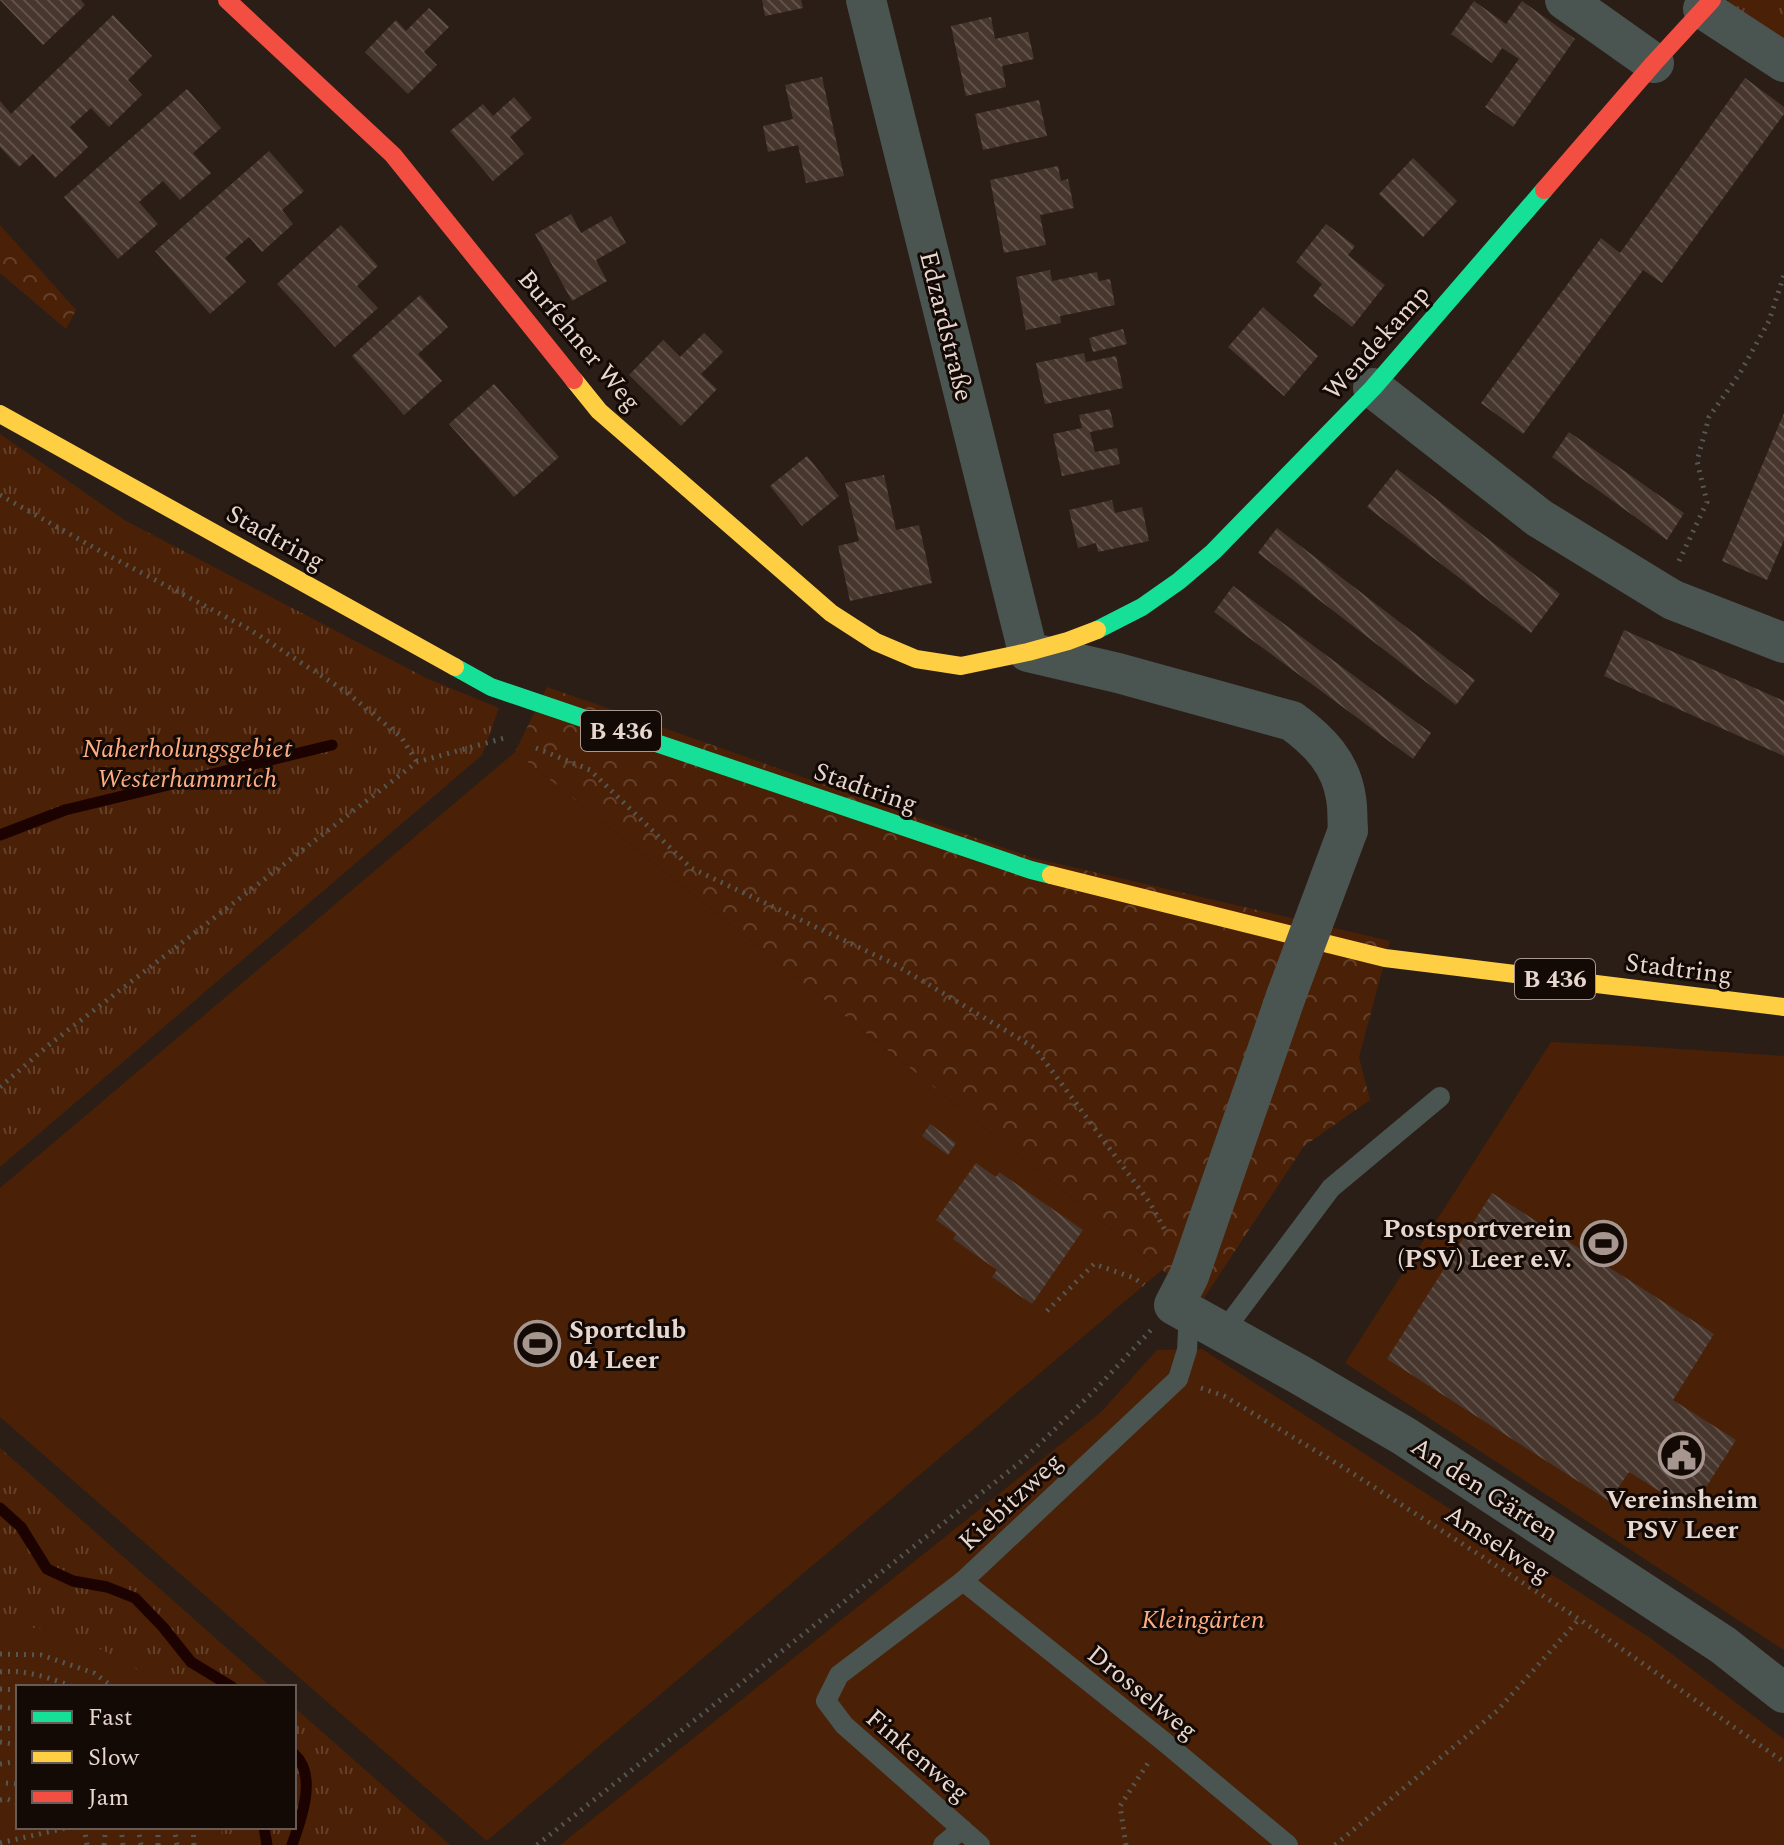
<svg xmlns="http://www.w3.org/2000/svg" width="1784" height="1845" viewBox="0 0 1784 1845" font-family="Spectral,serif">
	<defs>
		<pattern id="forest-crowns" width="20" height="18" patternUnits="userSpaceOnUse" patternTransform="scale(2)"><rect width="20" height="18" fill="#4a2007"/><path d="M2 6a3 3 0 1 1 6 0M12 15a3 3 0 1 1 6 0" fill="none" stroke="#64402a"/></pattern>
		<pattern id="park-tufts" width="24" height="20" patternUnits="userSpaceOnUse" patternTransform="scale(2)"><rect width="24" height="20" fill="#4a2007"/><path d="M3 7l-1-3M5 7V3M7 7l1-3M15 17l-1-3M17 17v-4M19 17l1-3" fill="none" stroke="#64402a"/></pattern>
		<pattern id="building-back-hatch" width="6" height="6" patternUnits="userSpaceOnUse" patternTransform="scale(2)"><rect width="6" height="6" fill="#46362d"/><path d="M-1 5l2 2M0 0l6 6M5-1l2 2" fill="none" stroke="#61524a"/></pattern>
	</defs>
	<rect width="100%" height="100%" fill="#2b1e17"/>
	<g fill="url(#forest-crowns)">
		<path d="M0,225L76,310L66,329L0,273Z"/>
		<path d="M547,687L1033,858L1390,941L1359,1057L1370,1100L1304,1146L1204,1298L1162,1270L515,752Z"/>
	</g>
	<g fill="url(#park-tufts)">
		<path d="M1729,0H1784V47L1723,6Z"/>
		<path d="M0,434L126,521L426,678L499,708L482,755L0,1167Z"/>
		<path d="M0,1448L271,1687H18V1827H294V1707L450,1845H0Z"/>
	</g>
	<g fill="#4a2007">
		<path d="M515,752L1162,1270L487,1841L0,1417V1188Z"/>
		<path d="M1551,1042L1637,1046L1784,1056V1650L1345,1363Z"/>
		<path d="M1202,1349L1652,1639L1784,1739V1845H560L1101,1412L1157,1350Z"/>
		<path d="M0,1624L62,1631L131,1664L154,1687H18V1827H221L223,1845H0Z"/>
	</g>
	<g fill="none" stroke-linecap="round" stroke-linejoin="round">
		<g stroke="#1c0302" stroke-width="11">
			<path d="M0,835L65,810L332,745"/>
			<path d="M0,1508L21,1527L47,1569L73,1581L107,1587L135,1598L163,1627L191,1662L232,1687"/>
			<path d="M264,1827L267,1845"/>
			<path d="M292,1845C301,1820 318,1775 294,1754"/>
		</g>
	</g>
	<g fill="url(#building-back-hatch)">
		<path d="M0,0H81L85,5L43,45Z"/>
		<path d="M762,0H801L803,8L765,16Z"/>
		<path d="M1474,1L1506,24L1522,1L1575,39L1513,127L1485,107L1519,59L1502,48L1492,63L1451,34Z"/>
		<path d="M429,8L449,27L424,52L437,65L408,94L365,52L396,20L406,31Z"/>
		<path d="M113,15L152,56L128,80L142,95L109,127L91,108L70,127L88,147L55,178L33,154L19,167L0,147V101L11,114Z"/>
		<path d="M991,17L995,39L1028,32L1034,59L1002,66L1006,87L966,96L951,26Z"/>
		<path d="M822,77L844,176L806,183L798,145L768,152L763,126L793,119L785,85Z"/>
		<path d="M1745,78L1784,107V114L1662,283L1643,270L1523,434L1481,403L1601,238L1620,253Z"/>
		<path d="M187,89L221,128L193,153L211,173L180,200L163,181L139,202L158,224L118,259L64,197Z"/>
		<path d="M514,97L532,118L510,137L524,154L493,181L450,131L483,104L493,116Z"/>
		<path d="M1039,100L1047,136L983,150L975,114Z"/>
		<path d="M269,151L304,191L282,210L293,224L262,252L249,237L225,258L246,282L210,314L155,251Z"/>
		<path d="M1413,158L1457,201L1423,237L1379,194Z"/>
		<path d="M1058,166L1061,181L1068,179L1074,208L1040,215L1046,245L1004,253L990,180Z"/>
		<path d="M571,214L581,233L611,216L626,243L596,260L607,281L572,301L535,234Z"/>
		<path d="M1326,224L1355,246L1348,255L1385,285L1352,327L1313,296L1322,284L1296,262Z"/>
		<path d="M341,225L378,266L357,286L378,308L335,347L277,284Z"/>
		<path d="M1050,270L1052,281L1097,272L1099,281L1110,279L1115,305L1060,316L1061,323L1026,330L1016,277Z"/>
		<path d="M420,295L448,327L418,354L442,381L404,415L352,356Z"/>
		<path d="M1263,307L1318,356L1284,396L1228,347Z"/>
		<path d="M1123,329L1127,344L1093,352L1089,338Z"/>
		<path d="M704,333L723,352L701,374L717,389L681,426L629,375L663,340L680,357Z"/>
		<path d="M1084,353L1086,362L1116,356L1123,388L1045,404L1036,363Z"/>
		<path d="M494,384L559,457L514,497L449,424Z"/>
		<path d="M1110,409L1114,427L1090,432L1095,452L1117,448L1120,464L1062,476L1053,434L1082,428L1079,415Z"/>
		<path d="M1784,413V540L1767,580L1722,561Z"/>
		<path d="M1569,432L1684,513L1667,540L1552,457Z"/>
		<path d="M807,456L839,496L802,526L770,486Z"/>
		<path d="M1397,469L1560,594L1531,633L1367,507Z"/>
		<path d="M884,475L896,530L919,525L932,583L850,601L838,546L859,541L845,483Z"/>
		<path d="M1112,500L1115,513L1142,507L1149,541L1098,552L1096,543L1078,548L1069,510Z"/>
		<path d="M1277,528L1475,680L1456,705L1258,553Z"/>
		<path d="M1233,586L1431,733L1413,759L1214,612Z"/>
		<path d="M1624,630L1784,701V756L1604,676Z"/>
		<path d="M930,1124L956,1143L948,1155L922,1136Z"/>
		<path d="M976,1163L996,1177L999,1172L1083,1230L1032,1304L992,1277L997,1270L953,1239L956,1234L936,1220Z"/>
		<path d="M1492,1193L1714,1334L1673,1400L1736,1440L1691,1511L1629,1472L1609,1501L1387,1359Z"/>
	</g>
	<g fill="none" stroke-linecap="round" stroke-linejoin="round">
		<g stroke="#555753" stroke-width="5" stroke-dasharray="2 6" stroke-linecap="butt">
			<path d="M0,495L100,551L249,629L345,691L401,737L417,762"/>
			<path d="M1679,561L1707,502L1697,461L1709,417L1740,373L1769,321L1784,275"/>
			<path d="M536,748L590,770L691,868L894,964L1035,1048L1150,1203L1166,1232"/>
			<path d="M0,1087L50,1044L417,762L508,737"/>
			<path d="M1047,1311L1094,1264L1134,1278L1144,1285"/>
			<path d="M1201,1388L1224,1396L1346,1469L1579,1619L1784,1762"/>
			<path d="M0,1654L41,1655L94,1673L113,1687"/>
			<path d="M0,1672C24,1669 51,1678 73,1687"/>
			<path d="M0,1689L18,1690"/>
			<path d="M0,1707L18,1709"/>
			<path d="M0,1728L18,1729"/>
			<path d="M0,1742L18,1745"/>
			<path d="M0,1764L13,1762L18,1764"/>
			<path d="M6,1783L18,1784"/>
			<path d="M0,1800L7,1799L18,1803"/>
			<path d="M84,1827L87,1845"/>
			<path d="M121,1827L123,1845"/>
			<path d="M138,1827L141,1845"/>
			<path d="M174,1827L177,1845"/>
			<path d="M193,1827L194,1845"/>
			<path d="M0,1843L70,1827"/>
			<path d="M104,1845L105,1835"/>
			<path d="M158,1845V1827"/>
			<path d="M537,1845L1023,1460L1095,1390L1151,1330"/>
			<path d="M1126,1845L1120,1806L1148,1763"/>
			<path d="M1335,1845L1497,1711L1579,1619"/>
		</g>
		<g stroke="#4a5450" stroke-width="20">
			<path d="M1223,1332L1331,1188L1440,1097"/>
			<path d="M963,1581L1162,1740L1288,1845"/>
			<path d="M943,1845L962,1829"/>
			<path d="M980,1845L844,1725L826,1701L839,1675L963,1581L1178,1379L1187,1350L1189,1313"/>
		</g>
		<g stroke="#4a5450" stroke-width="40">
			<path d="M866,0L1028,652L1118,673L1292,721C1319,741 1341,763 1346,798C1348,808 1347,819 1348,830"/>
			<path d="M1565,0L1654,63"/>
			<path d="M1703,9L1784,62"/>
			<path d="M1373,388L1539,518L1663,594L1673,600L1784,643"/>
			<path d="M1286,996L1189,1276L1174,1305L1300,1375L1404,1436L1723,1645L1784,1693"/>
		</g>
		<g stroke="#16e098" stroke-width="18">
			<path d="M1097,630L1142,607L1179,581L1213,552L1373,388L1544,190"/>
			<path d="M455,667L491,687L1031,870L1051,875"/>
		</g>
		<g stroke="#ffcf43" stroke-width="18">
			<path d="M574,380L599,411L831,613L876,642L916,659L961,666L1028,652L1068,641L1097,630"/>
			<path d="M0,414L455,667"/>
			<path d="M1051,875L1385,958L1784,1007"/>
		</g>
		<g stroke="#f24e42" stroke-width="18">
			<path d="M227,0L393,155L574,380"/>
			<path d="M1544,190L1654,63L1712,0"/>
		</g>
		<path stroke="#4a5450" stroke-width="40" d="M1286,996L1348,830"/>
	</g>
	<defs>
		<symbol id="stadium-ring" viewBox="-11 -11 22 22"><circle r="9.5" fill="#130905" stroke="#a6968f" stroke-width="1.5"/><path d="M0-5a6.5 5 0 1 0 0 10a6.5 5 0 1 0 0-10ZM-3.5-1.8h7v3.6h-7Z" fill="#a6968f"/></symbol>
		<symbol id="civic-ring" viewBox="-11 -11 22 22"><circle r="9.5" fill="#130905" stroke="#a6968f" stroke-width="1.5"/><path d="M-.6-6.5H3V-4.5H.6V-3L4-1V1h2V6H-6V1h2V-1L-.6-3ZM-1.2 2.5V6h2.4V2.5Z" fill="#a6968f"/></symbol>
	</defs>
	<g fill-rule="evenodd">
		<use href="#stadium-ring" x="1578" y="1218" width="51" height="51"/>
		<use href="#stadium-ring" x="512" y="1318" width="51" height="51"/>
		<use href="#civic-ring" x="1656" y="1430" width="51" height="51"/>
	</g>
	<g text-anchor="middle" stroke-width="6" stroke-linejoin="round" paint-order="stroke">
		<g fill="#130905" stroke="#a89992" stroke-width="2">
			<rect x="581" y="711" width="80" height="40" rx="6"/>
			<rect x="1515" y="959" width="80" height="40" rx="6"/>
		</g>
		<g font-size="24" font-weight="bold" fill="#e8d7cf">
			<text x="621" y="739">B 436</text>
			<text x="1555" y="987">B 436</text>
		</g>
		<g font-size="26" fill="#e8d7cf" stroke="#130905">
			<text transform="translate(947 326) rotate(76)" y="9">Edzardstraße</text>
			<text transform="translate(580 340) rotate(50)" y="9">Burfehner Weg</text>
			<text transform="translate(1376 342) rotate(-48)" y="9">Wendekamp</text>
			<text transform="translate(276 537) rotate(29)" y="9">Stadtring</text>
			<text transform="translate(866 787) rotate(19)" y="9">Stadtring</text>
			<text transform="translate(1679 968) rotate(7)" y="9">Stadtring</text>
			<text transform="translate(1485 1489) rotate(33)" y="9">An den Gärten</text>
			<text transform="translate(1010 1501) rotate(-43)" y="9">Kiebitzweg</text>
			<text transform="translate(1498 1543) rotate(33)" y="9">Amselweg</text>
			<text transform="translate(1143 1692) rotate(39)" y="9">Drosselweg</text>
			<text transform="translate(918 1755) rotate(41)" y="9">Finkenweg</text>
		</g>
		<g font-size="26" font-style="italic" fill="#feac83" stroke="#130905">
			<text x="187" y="757">Naherholungsgebiet<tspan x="187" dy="30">Westerhammrich</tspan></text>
			<text x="1203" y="1628">Kleingärten</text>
		</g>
		<g font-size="26" font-weight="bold" fill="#e8d7cf" stroke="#130905" text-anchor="end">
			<text x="1572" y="1237">Postsportverein<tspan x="1572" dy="30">(PSV) Leer e.V.</tspan></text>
			<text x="569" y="1338" text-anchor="start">Sportclub<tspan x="569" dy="30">04 Leer</tspan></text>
			<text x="1682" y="1508" text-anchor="middle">Vereinsheim<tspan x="1682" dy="30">PSV Leer</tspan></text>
		</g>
	</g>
	<rect x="16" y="1685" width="280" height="144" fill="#130905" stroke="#685b56" stroke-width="2"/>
	<rect x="32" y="1711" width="40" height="12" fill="#16e098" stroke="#685b56" stroke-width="2"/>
	<text x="88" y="1725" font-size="24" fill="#e8d7cf">Fast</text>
	<rect x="32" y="1751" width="40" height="12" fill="#ffcf43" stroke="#685b56" stroke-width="2"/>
	<text x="88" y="1765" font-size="24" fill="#e8d7cf">Slow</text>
	<rect x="32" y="1791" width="40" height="12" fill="#f24e42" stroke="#685b56" stroke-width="2"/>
	<text x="88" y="1805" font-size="24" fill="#e8d7cf">Jam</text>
</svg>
